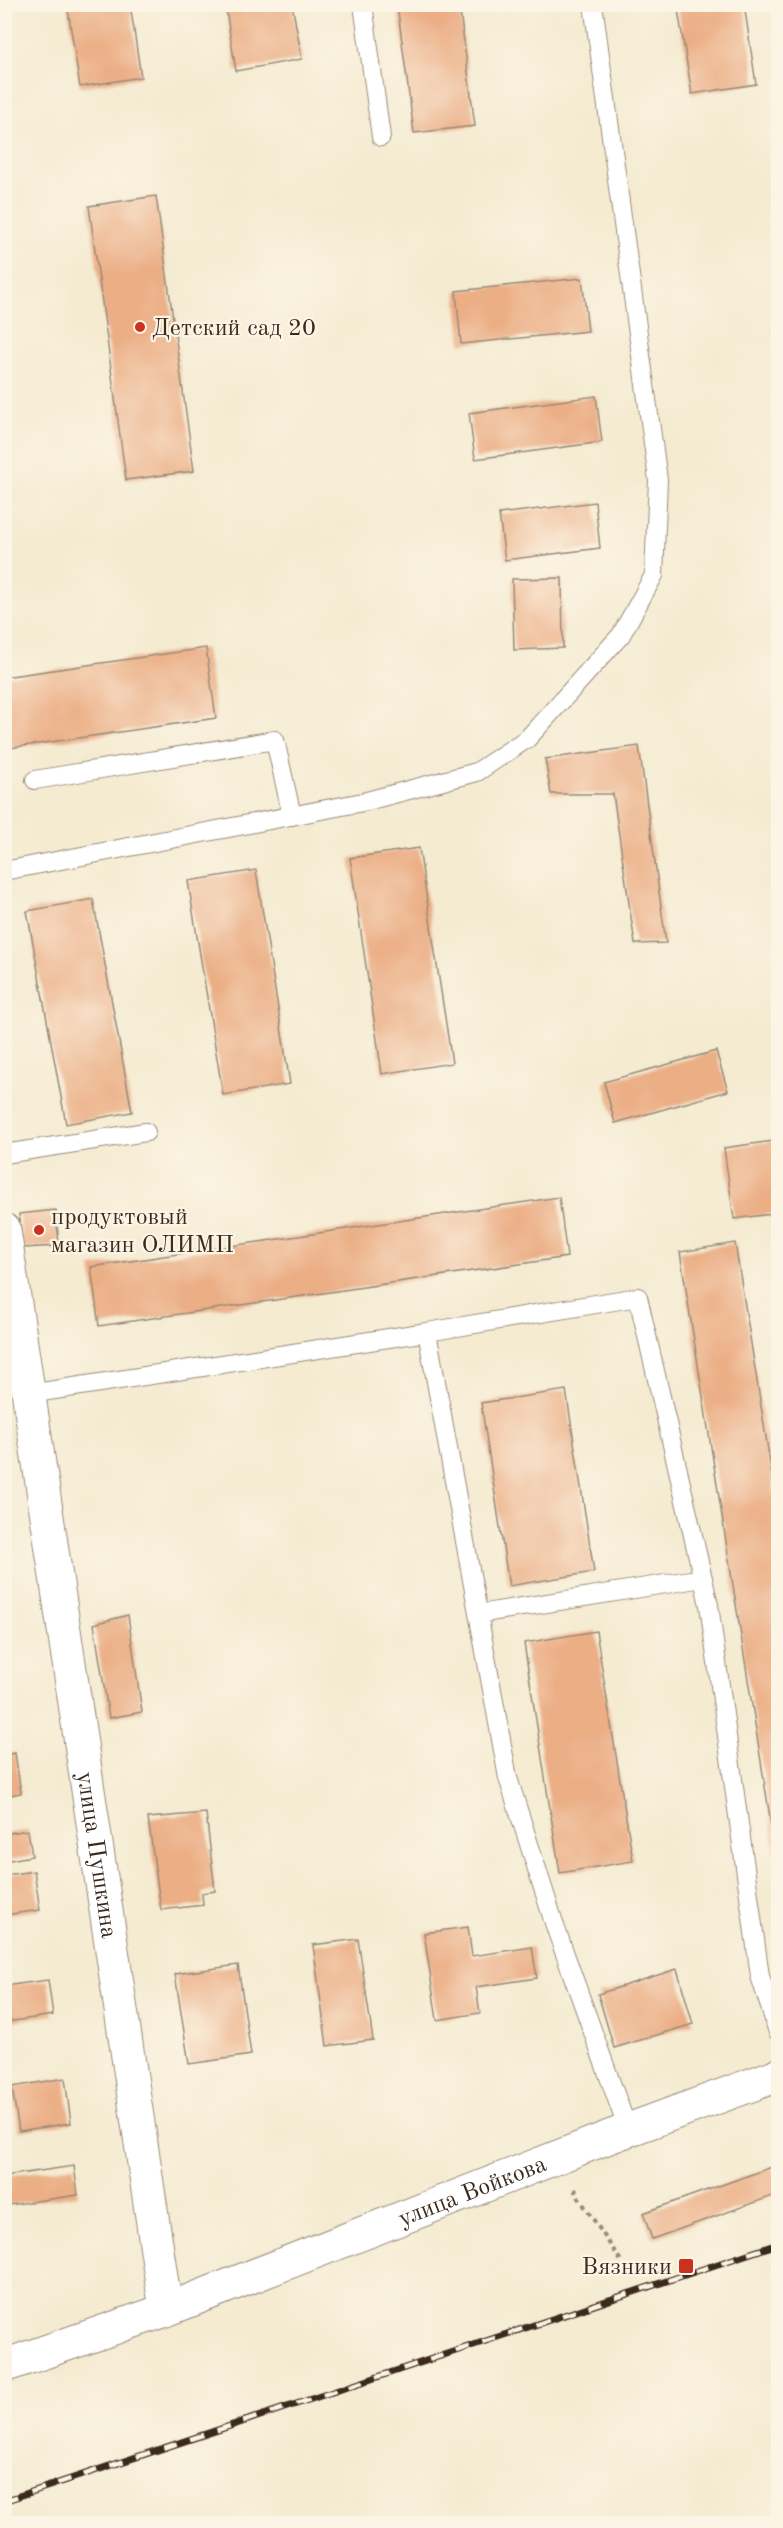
<svg xmlns="http://www.w3.org/2000/svg" width="783" height="2528" viewBox="0 0 783 2528" font-family="'Old Standard TT',serif">
	<rect width="100%" height="100%" fill="#fcf5e5"/>
	<filter id="ink" filterUnits="userSpaceOnUse"><feTurbulence type="fractalNoise" baseFrequency=".0167" numOctaves="2"/><feDisplacementMap in="SourceGraphic" scale="12" xChannelSelector="R" yChannelSelector="G"/><feConvolveMatrix kernelMatrix="1 2 1 2 8 2 1 2 1" color-interpolation-filters="sRGB"/></filter>
	<filter id="wash" filterUnits="userSpaceOnUse"><feTurbulence type="fractalNoise" baseFrequency=".008" numOctaves="4" result="noise"/><feDisplacementMap in="SourceGraphic" scale="24" xChannelSelector="R" yChannelSelector="G"/><feGaussianBlur stdDeviation="1.35" result="paint"/><feColorMatrix in="noise" values="0 0 0 0 0 0 0 0 0 0 0 0 0 0 0 0 0 1.4 0 .05"/><feComposite in="paint" operator="in"/></filter>
	<g filter="url(#wash)">
		<rect width="100%" height="100%" fill="#f4ebd1"/>
		<g id="blocks">
			<g fill="#ebae85">
				<path d="M67,4H130L141,77L80,87Z"/>
				<path d="M225,4H292L302,59L236,71Z"/>
				<path d="M397,4H459L475,126L414,133Z"/>
				<path d="M677,4H744L756,84L692,94Z"/>
				<path d="M156,196L194,471L126,480L89,206Z"/>
				<path d="M582,278L588,331L461,344L456,291Z"/>
				<path d="M596,396L602,442L475,459L469,413Z"/>
				<path d="M595,502L600,548L505,560L499,514Z"/>
				<path d="M562,578L563,648L514,650L512,579Z"/>
				<path d="M206,648L216,718L10,748L4,709V677Z"/>
				<path d="M639,746L666,943L635,944L613,794H551L545,759Z"/>
				<path d="M419,848L452,1063L382,1074L350,858Z"/>
				<path d="M256,870L290,1084L223,1095L188,881Z"/>
				<path d="M93,899L132,1112L66,1124L27,911Z"/>
				<path d="M716,1051L728,1091L615,1123L604,1082Z"/>
				<path d="M773,1141L778,1181V1213L734,1219L724,1148Z"/>
				<path d="M559,1197L567,1257L99,1326L91,1267Z"/>
				<path d="M56,1210L59,1246L23,1248L19,1214Z"/>
				<path d="M735,1243L778,1513L777,1862L680,1252Z"/>
				<path d="M566,1390L594,1572L509,1586L481,1403Z"/>
				<path d="M128,1615L142,1712L109,1718L94,1624Z"/>
				<path d="M596,1631L633,1861L560,1873L524,1643Z"/>
				<path d="M15,1753L21,1793L4,1796V1755Z"/>
				<path d="M206,1813L215,1891L202,1893L203,1905L161,1910L148,1818Z"/>
				<path d="M28,1830L32,1856L4,1861V1834Z"/>
				<path d="M34,1871L40,1910L5,1915V1875Z"/>
				<path d="M468,1927L472,1956L532,1947L537,1978L476,1987L480,2013L437,2020L424,1933Z"/>
				<path d="M358,1939L373,2040L327,2046L313,1945Z"/>
				<path d="M238,1965L251,2055L189,2064L175,1974Z"/>
				<path d="M677,1969L693,2024L614,2048L598,1994Z"/>
				<path d="M48,1980L53,2015L7,2022L4,1986Z"/>
				<path d="M65,2078L71,2123L19,2131L12,2087Z"/>
				<path d="M74,2166L78,2195L9,2205L5,2176Z"/>
				<path d="M772,2167L778,2185V2194L652,2239L643,2213Z"/>
			</g>
		</g>
	</g>
	<g filter="url(#ink)">
		<use href="#blocks" fill-opacity="0" stroke="#988a78" stroke-width="1.5"/>
		<g fill="none" stroke-linecap="round" stroke-linejoin="round">
			<defs>
				<g id="lane">
					<path d="M363,4L381,137"/>
					<path d="M35,780L275,740L292,816"/>
					<path d="M4,871L363,802L477,772L528,738L621,635L654,575L658,480L593,4"/>
					<path d="M4,1154L146,1132"/>
					<path d="M427,1332L638,1297L709,1605L760,1976L778,2032"/>
					<path d="M29,1394L427,1332L508,1778L556,1929L628,2130"/>
					<path d="M478,1614L703,1578"/>
				</g>
				<g id="street">
					<path id="s1" d="M4,1230L166,2310"/>
					<path id="s2" d="M4,2366L166,2310L609,2137L778,2075"/>
				</g>
			</defs>
			<use href="#lane" stroke="#988a78" stroke-width="20"/>
			<use href="#street" stroke="#988a78" stroke-width="35"/>
			<path stroke="#988a78" stroke-width="4" stroke-dasharray="4.5 4.5" stroke-linecap="butt" d="M577,2189L575,2192L621,2261"/>
			<use href="#lane" stroke="#fff" stroke-width="18"/>
			<use href="#street" stroke="#fff" stroke-width="33"/>
			<defs>
				<path id="rail" d="M4,2501L778,2244"/>
			</defs>
			<use href="#rail" stroke="#3b2a1e" stroke-width="7"/>
			<use href="#rail" stroke="#fcf5e5" stroke-width="4.5" stroke-dasharray="14" stroke-linecap="butt"/>
		</g>
	</g>
	<g fill="#c8321e" stroke="#fcf5e5" stroke-width="2">
		<circle cx="140" cy="327" r="6"/>
		<circle cx="39" cy="1230" r="6"/>
		<rect x="678" y="2258" width="16" height="16" rx="3"/>
	</g>
	<g text-anchor="middle" stroke-width="4.5" stroke-linejoin="round" paint-order="stroke">
		<g font-size="24" fill="#3b2a1e" stroke="#fcf5e5" text-anchor="start">
			<text x="152" y="335">Детский сад 20</text>
			<text x="51" y="1224">продуктовый<tspan x="51" dy="28">магазин ОЛИМП</tspan></text>
			<text x="672" y="2274" text-anchor="end">Вязники</text>
		</g>
		<g font-size="24" fill="#3b2a1e" stroke="#fcf5e5">
			<text dy="8" stroke="none"><textPath href="#s1" startOffset="632">улица Пушкина</textPath></text>
			<text dy="8" stroke="none"><textPath href="#s2" startOffset="500">улица Войкова</textPath></text>
		</g>
	</g>
	<rect width="783" height="2528" fill="none" stroke="#fcf5e5" stroke-width="24"/>
</svg>
